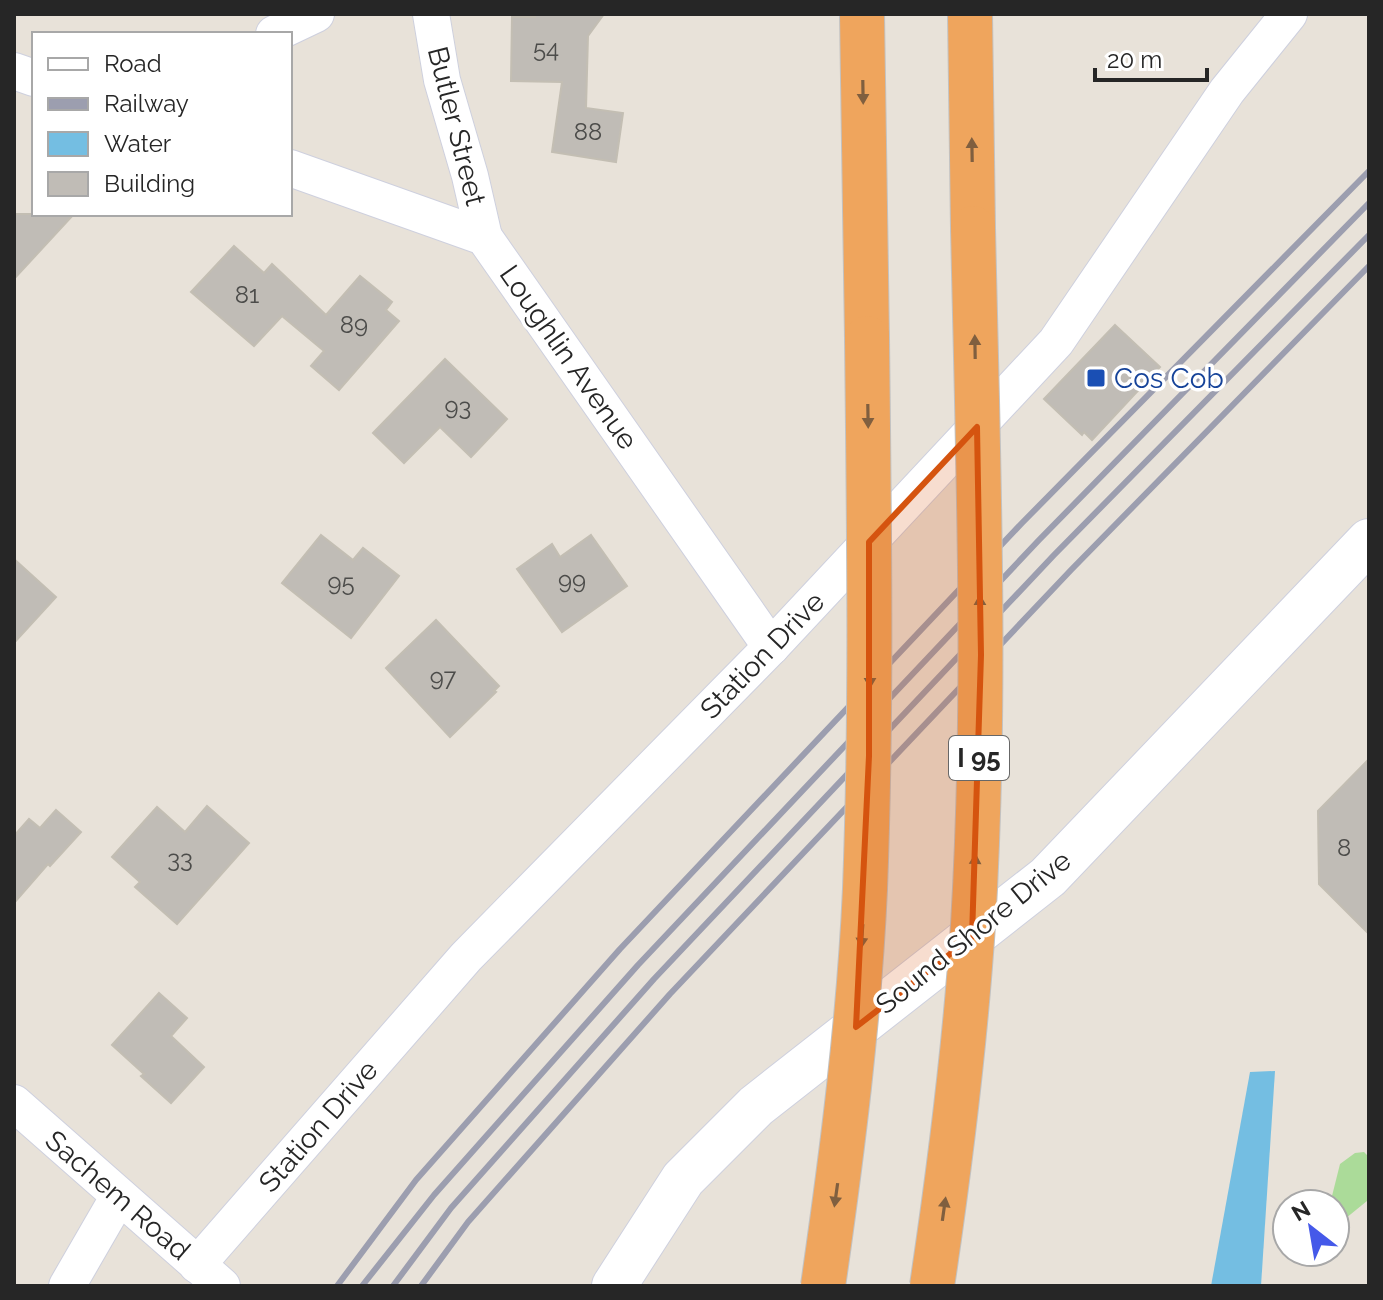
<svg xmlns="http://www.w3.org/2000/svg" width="1383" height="1300" viewBox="0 0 1383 1300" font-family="Raleway,sans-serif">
	<rect width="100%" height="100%" fill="#e8e2d9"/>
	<path fill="#abdb99" d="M1364,1152L1369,1157V1197L1367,1201L1335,1227V1204H1330L1340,1164L1355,1153Z"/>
	<path fill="#74bee2" d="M1275,1071L1261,1286H1211L1250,1072Z"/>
	<g fill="#c0bcb6" stroke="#c3beb3" stroke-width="2">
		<path d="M535,14H604L588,36L586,108L623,113L616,162L552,152L562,82L511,81L512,17H535Z"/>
		<path d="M14,214H74L14,279Z"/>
		<path d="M234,246L264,273L272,264L326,315L360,276L392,302L386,310L399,321L339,390L311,366L324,351L282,316L254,346L191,292Z"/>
		<path d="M1115,325L1160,367L1092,440L1084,432L1082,435L1044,399Z"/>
		<path d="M445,359L507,419L471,457L440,427L404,463L373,433Z"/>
		<path d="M321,535L353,560L363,548L399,576L351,638L282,583Z"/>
		<path d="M591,535L627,586L562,632L517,569L552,544L560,557Z"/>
		<path d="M14,559L56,597L14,643Z"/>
		<path d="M436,620L499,686L494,691L496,692L450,737L386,668Z"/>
		<path d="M1369,759V934L1319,884L1318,811Z"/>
		<path d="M207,806L249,843L177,924L135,887L140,882L112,857L157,807L185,832Z"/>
		<path d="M56,810L81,832L50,866L48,864L14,903V836L29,819L40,828Z"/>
		<path d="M159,993L187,1018L171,1036L204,1067L171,1103L141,1076L144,1074L112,1045Z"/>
	</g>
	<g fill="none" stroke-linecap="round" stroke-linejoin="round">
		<defs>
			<g id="minor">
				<path d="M431,14L442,80L470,176L484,237"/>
				<path d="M274,34L316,14"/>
				<path d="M14,71L34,78"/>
				<path d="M290,168L484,237L771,647"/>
				<path d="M14,1103L222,1286"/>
				<path d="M197,1265L466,957L771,647L1056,342L1227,91L1289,14"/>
				<path d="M67,1286L119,1196"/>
			</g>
			<path id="secondary" d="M614,1286L683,1179L756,1106L1048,877L1369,541"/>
			<g id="motorway">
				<path d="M862,14L867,338"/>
				<path d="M970,14L973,228"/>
			</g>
		</defs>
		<use href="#minor" stroke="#ced0de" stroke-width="38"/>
		<use href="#secondary" stroke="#ced0de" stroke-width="46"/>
		<use href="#motorway" stroke="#c2c2c2" stroke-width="46"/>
		<use href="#minor" stroke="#fff" stroke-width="36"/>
		<use href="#secondary" stroke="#fff" stroke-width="44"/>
		<use href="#motorway" stroke="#efa55d" stroke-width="44"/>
		<g stroke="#9c9eaf" stroke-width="6">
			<path d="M337,1286L416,1180L620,949L1022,523L1369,171"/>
			<path d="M362,1286L434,1195L638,965L1039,540L1369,203"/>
			<path d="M393,1286L451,1208L654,979L1054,555L1369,235"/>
			<path d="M421,1286L468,1222L670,994L1071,570L1369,266"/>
		</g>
		<defs>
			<g id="motorway-bridge">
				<path d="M823,1286C842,1154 859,1022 865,889C872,705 869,522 867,338"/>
				<path d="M932,1286C950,1166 965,1046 973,925C987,693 978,460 973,228"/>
			</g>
		</defs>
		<use href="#motorway-bridge" stroke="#c2c2c2" stroke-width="46" stroke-linecap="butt"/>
		<use href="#motorway-bridge" stroke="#efa55d" stroke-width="44"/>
	</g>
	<defs><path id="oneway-solid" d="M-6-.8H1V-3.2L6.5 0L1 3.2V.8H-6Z" transform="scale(2)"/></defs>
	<g fill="#805f3f">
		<use href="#oneway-solid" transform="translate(863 92) rotate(89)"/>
		<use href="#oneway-solid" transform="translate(972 150) rotate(-91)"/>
		<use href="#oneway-solid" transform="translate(975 347) rotate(-91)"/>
		<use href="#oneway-solid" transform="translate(868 416) rotate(89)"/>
		<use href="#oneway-solid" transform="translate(980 607) rotate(-91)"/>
		<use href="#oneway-solid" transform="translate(870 676) rotate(90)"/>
		<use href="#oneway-solid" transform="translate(975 866) rotate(-88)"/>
		<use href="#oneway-solid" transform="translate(862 936) rotate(94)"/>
		<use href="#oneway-solid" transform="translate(836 1195) rotate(98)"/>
		<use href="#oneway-solid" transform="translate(944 1209) rotate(-82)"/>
	</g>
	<path fill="#d5540f" fill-opacity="0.2" stroke="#d5540f" stroke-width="6" stroke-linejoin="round" d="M977,427L981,655L972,937L856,1027L869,756V542Z"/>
	<rect fill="#1a4fb4" stroke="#fff" stroke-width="3" x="1086" y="368" width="20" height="20" rx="4"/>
	<g text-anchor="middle" stroke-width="7" stroke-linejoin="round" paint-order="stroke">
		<g font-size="24" fill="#4c4c4a">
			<text x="546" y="57">54</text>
			<text x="588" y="140">88</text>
			<text x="247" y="303">81</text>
			<text x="354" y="333">89</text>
			<text x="458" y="415">93</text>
			<text x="572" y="589">99</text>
			<text x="341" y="591">95</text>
			<text x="443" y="686">97</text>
			<text x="1344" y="856">8</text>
			<text x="180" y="867">33</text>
		</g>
		<rect fill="#fff" stroke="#676767" stroke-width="2" x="949" y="736" width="60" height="44" rx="6"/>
		<g font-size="26" font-weight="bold" fill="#262626">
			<text x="979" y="767">I 95</text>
		</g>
		<g font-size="28" fill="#262626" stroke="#fff">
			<text transform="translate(457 126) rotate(76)" y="10">Butler Street</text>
			<text transform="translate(569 357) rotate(55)" y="10">Loughlin Avenue</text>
			<text transform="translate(762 655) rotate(-46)" y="10">Station Drive</text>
			<text transform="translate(973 932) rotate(-39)" y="10">Sound Shore Drive</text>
			<text transform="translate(318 1126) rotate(-49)" y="10">Station Drive</text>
			<text transform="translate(118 1195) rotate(41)" y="10">Sachem Road</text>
		</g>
		<g font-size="28" fill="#164399" stroke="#fff" text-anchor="start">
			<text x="1114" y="388">Cos Cob</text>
		</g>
	</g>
	<rect width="1383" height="1300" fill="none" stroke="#262626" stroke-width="32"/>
	<rect x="32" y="32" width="260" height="184" fill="#ffffff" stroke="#a8a8a8" stroke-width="2"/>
	<rect x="48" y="58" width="40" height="12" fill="#ffffff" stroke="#a8a8a8" stroke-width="2"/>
	<text x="104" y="72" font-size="24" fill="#262626">Road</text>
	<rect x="48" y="98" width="40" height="12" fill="#9c9eaf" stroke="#a8a8a8" stroke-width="2"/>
	<text x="104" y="112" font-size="24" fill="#262626">Railway</text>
	<rect x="48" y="132" width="40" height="24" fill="#74bee2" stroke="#a8a8a8" stroke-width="2"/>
	<text x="104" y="152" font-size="24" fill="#262626">Water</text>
	<rect x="48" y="172" width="40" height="24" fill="#c0bcb6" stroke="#a8a8a8" stroke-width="2"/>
	<text x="104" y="192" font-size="24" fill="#262626">Building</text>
	<g transform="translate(1311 1228) rotate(329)"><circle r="38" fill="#ffffff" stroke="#a8a8a8" stroke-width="2"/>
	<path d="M0-6L14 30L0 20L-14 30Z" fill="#4559e9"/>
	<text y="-12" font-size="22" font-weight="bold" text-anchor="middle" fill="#262626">N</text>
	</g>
	<path d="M1095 68v12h112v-12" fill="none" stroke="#262626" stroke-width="4"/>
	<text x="1107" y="68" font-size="24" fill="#262626" stroke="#ffffff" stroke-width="6" paint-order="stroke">20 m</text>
</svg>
